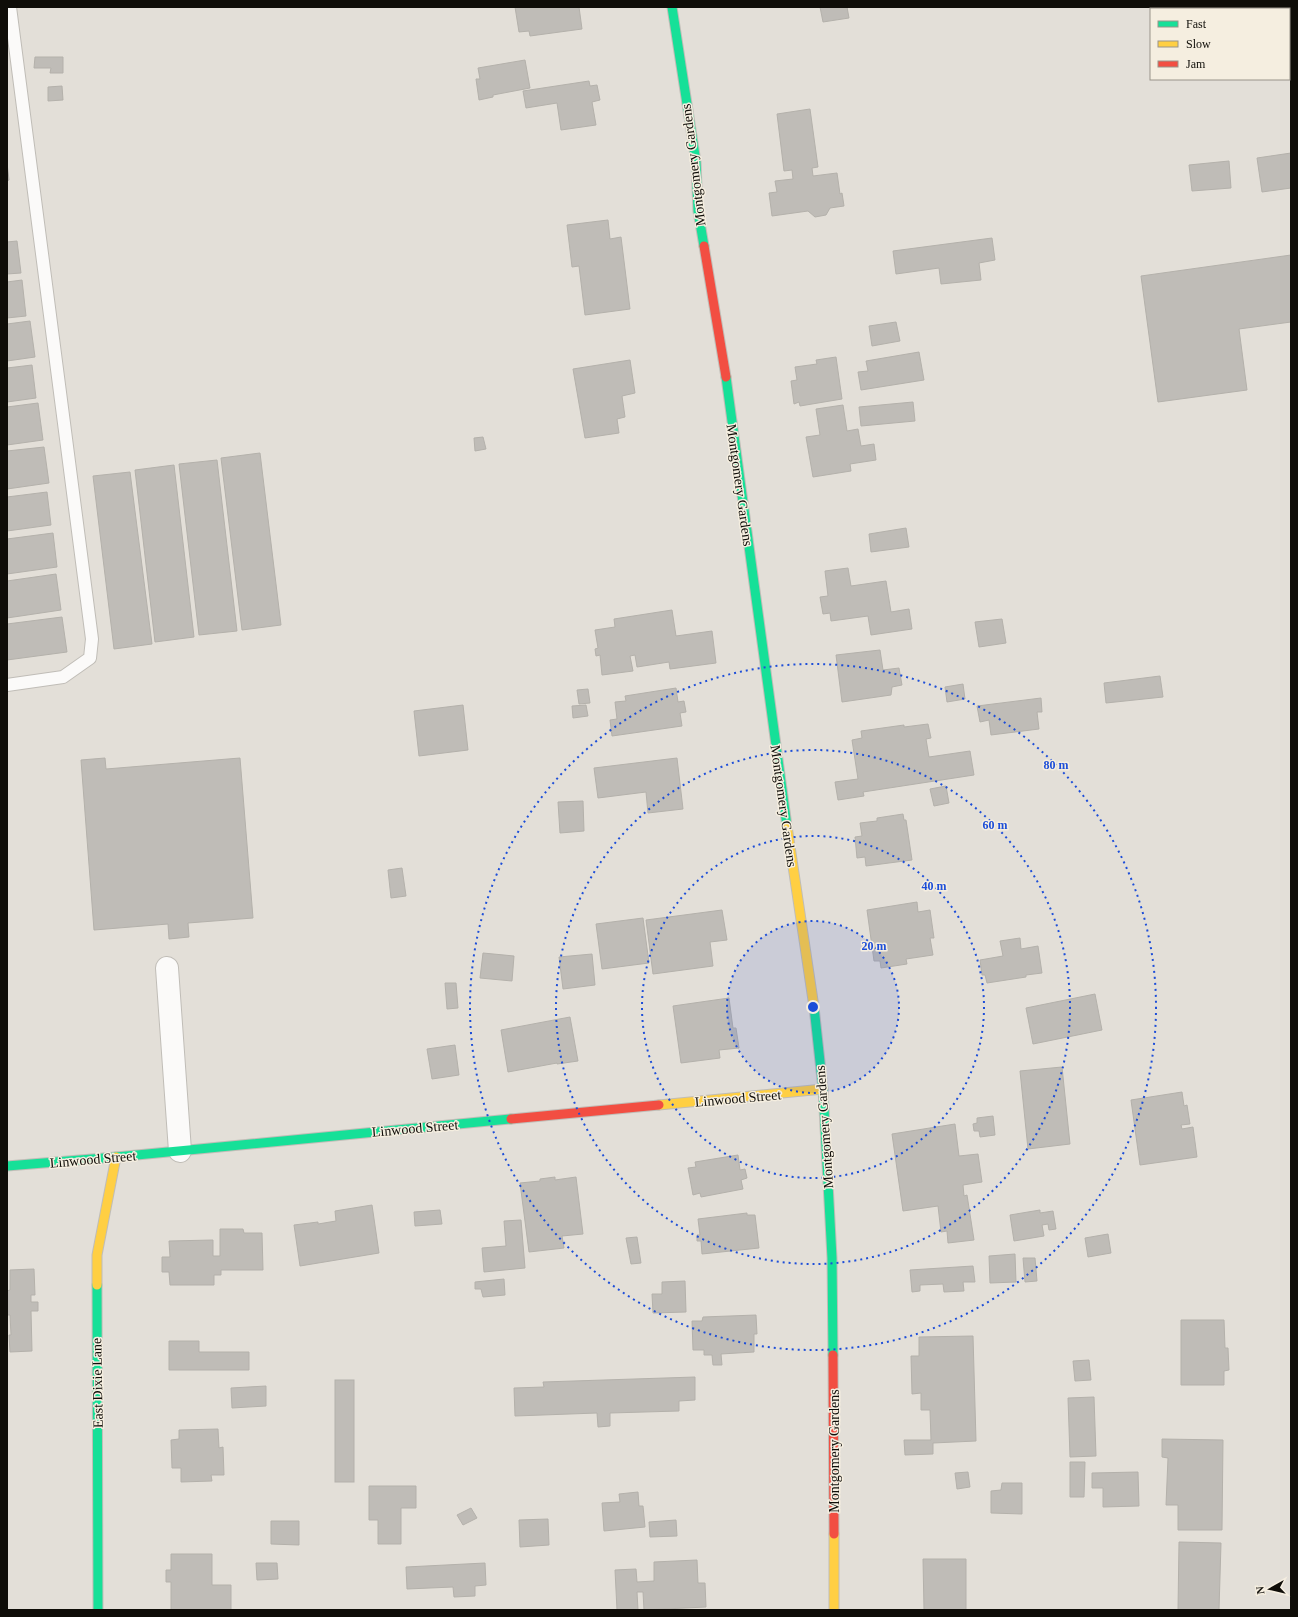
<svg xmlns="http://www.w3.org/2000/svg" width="1298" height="1617" viewBox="0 0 1298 1617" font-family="Georgia,serif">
	<rect width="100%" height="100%" fill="#e3dfd8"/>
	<g fill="#bfbcb7" stroke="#b4b1ab">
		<path d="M515,7H579L582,29L530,36L529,31L519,32Z"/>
		<path d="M820,7H847L849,18L823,22Z"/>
		<path d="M1267,7H1291V52H1289V9H1267Z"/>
		<path d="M35,57H63V73H50L51,68H34Z"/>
		<path d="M525,60L530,88L493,95V97L479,100L476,79H480L478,68Z"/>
		<path d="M589,81L590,86L597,85L600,100L592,102L596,125L561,130L557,103L526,108L523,91Z"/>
		<path d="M62,86L63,100L48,101V87Z"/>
		<path d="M810,109L818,167L812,168L813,176L837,173L840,194L842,193L844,206L830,208L826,215L815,217L808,211L772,216L769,193L777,192L775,181L793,179L792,170L784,171L777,114Z"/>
		<path d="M1291,153V188L1262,192L1257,158Z"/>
		<path d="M1229,161L1231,188L1192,191L1189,165Z"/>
		<path d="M7,163L9,180L7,181Z"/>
		<path d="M608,220L610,239L621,237L630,309L585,315L579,266L572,267L567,225Z"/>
		<path d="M992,238L995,260L979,263L981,280L941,284L939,268L896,274L893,251Z"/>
		<path d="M17,241L21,273L7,274V242Z"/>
		<path d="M1291,255V322L1239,329L1247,390L1158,402L1141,276Z"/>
		<path d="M22,280L26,316L7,318V282Z"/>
		<path d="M30,321L35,357L7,361V324Z"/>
		<path d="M896,322L900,341L872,346L869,326Z"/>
		<path d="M919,352L924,380L861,390L858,372L868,371L866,361Z"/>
		<path d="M836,357L842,399L800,406L799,402L794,404L791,381L797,380L795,367L817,364L816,360Z"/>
		<path d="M630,360L635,393L622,396L625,417L617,419L619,433L585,438L573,369Z"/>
		<path d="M32,365L36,398L7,402V368Z"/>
		<path d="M913,402L915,421L861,426L859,407Z"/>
		<path d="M38,403L43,440L7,445V407Z"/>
		<path d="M843,405L847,431L858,429L861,446L874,444L876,460L850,464L851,471L813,477L806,437L820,435L816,409Z"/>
		<path d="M483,437L486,449L475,451L474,438Z"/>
		<path d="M44,447L49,483L7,489V451Z"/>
		<path d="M260,453L281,625L242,630L221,458Z"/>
		<path d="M217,460L237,631L199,635L179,464Z"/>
		<path d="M174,465L194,637L155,642L135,470Z"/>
		<path d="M130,472L152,644L114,649L93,476Z"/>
		<path d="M47,492L51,525L7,531V497Z"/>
		<path d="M906,528L909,547L871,552L869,534Z"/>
		<path d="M53,533L57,567L7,574V539Z"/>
		<path d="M848,568L851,586L886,581L891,612L909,609L912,629L871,635L868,616L831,621L830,613L823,614L820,597L828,596L825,571Z"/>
		<path d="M56,574L61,610L7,618V581Z"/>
		<path d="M672,610L676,636L712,631L716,663L670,669L669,662L637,667L635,655L630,656L633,671L602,675L600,655L596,656L595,649L598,648L595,630L615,627L614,619Z"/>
		<path d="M62,617L67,652L7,660V624Z"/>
		<path d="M1002,619L1006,643L979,647L975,622Z"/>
		<path d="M880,650L883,670L899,668L902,685L892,687L891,695L842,702L836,655Z"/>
		<path d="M1160,676L1163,697L1106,703L1104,683Z"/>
		<path d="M963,684L965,699L947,702L945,687Z"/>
		<path d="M676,688L678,702L684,701L686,712L680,713L682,726L612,736L610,720L617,719L615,702L626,701L625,696Z"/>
		<path d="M588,689L590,703L579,704L577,690Z"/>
		<path d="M1041,698L1042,712H1037L1039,729L991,735L989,720L980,722L977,706Z"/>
		<path d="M463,705L468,750L419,756L414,711Z"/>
		<path d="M586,705L588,716L573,718L572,706Z"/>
		<path d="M928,724L931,738L926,739L929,757L970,751L974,775L863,792L864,796L838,800L835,782L858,779L852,740L862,738L861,731L904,725V727Z"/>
		<path d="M105,758L106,769L240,758L253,918L188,923L189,937L169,939L168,924L94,930L81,760Z"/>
		<path d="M677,758L683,809L648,813L646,792L598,798L594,768Z"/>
		<path d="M946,786L949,803L934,806L930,789Z"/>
		<path d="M583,801L584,831L560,833L558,802Z"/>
		<path d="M903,814L904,820H906L912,860L866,866L865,857L857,858L855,837L862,836L860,823L877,821V818Z"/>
		<path d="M402,868L406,896L391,898L388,870Z"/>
		<path d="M917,902L918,912L930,910L934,938H930L933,955L906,959L907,964L881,968L880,961H874L867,910Z"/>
		<path d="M722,910L727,940L710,942L713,966L653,974L646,920Z"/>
		<path d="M643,918L649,963L602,969L596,924Z"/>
		<path d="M1020,938L1021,949L1038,946L1042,973L1026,975V977L987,983L985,975H982L980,960L1003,956L1000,941Z"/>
		<path d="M483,953L514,956L512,981L480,978Z"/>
		<path d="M592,954L595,985L563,989L559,957Z"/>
		<path d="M445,983H456L458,1008L447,1009Z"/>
		<path d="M1095,994L1102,1030L1033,1044L1026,1008Z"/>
		<path d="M729,998L733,1028H736L739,1048L719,1050L720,1058L681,1063L673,1006Z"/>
		<path d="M570,1017L578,1061L557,1064V1063L508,1072L501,1030Z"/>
		<path d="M455,1045L459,1075L432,1079L427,1049Z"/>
		<path d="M1062,1067L1070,1144L1028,1149L1020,1071Z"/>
		<path d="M1182,1092L1184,1106L1187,1105L1190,1124L1181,1125L1182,1129L1193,1127L1197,1157L1140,1165L1131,1100Z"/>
		<path d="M993,1116L995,1135L980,1137L979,1131H974L973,1124L977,1123V1118Z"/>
		<path d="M955,1124L959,1156L978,1154L982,1182L963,1185L964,1196L967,1195L974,1240L948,1243L947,1231L941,1232L938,1206L903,1211L892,1134Z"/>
		<path d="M738,1155L740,1170L745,1169L747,1178L741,1180L743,1189L701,1197L700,1193L693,1195L688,1168L696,1167L695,1162Z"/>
		<path d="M555,1177V1180L576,1177L583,1234L562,1236L564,1248L529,1252L520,1183L540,1181V1179Z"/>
		<path d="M372,1205L379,1253L300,1266L294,1225L318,1222V1224L336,1221L335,1211Z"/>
		<path d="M440,1210L442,1224L415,1226L414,1212Z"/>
		<path d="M1040,1210V1213L1053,1211L1056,1229L1049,1230L1048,1224L1042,1225L1044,1236L1014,1241L1010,1215Z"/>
		<path d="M747,1213V1215H755L759,1248L702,1254L701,1241H697V1235H700L698,1219Z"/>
		<path d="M521,1220L525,1268L484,1272L482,1248L506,1246L504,1221Z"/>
		<path d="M220,1229H243L244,1233H262L263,1270H221V1275H214V1285H170L169,1272H162V1257H170L169,1241L213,1240V1256H220Z"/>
		<path d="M1108,1234L1111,1253L1088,1257L1085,1238Z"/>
		<path d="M637,1237L641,1263L631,1264L626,1238Z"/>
		<path d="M1015,1254L1016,1282L990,1283L989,1256Z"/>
		<path d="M1023,1258H1035L1037,1281L1025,1282Z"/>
		<path d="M973,1266L975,1282H963L964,1291L944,1292L943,1284L920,1285V1291L912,1292L910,1270Z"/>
		<path d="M34,1269L35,1295H31V1302H38V1311H31L32,1351L10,1352L9,1335H11L10,1315H7V1291L10,1290V1270Z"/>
		<path d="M504,1279L505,1295L483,1297L481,1289H475V1282Z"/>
		<path d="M685,1281L686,1312L653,1313L652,1294H662V1282Z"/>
		<path d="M756,1315L757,1334H754V1352L721,1354L722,1365H713L712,1355H704V1350H693L692,1321H702L703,1317Z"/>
		<path d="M1181,1320H1224L1225,1348H1228L1229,1370L1224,1371V1385H1181Z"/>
		<path d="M973,1336L976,1441L933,1443V1454L905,1455L904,1440H931L930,1410H921V1393L912,1394L911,1356H919V1337Z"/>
		<path d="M169,1341H199V1352H249V1370H169Z"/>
		<path d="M1089,1360L1091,1380L1075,1381L1073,1361Z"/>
		<path d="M695,1377V1400L679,1401V1411L610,1413V1426L598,1427L597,1413L515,1416L514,1388L544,1387L543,1382Z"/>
		<rect x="335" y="1380" width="19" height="102"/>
		<path d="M266,1386V1406L232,1408L231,1388Z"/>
		<path d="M1094,1397L1096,1456L1070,1457L1068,1398Z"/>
		<path d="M218,1429L219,1448L223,1447L224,1475H211L212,1481L181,1482V1468H172L171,1440L179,1439V1430Z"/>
		<path d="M1162,1439L1223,1440L1222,1530H1178V1505H1166L1168,1458L1162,1457Z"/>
		<path d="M1070,1462H1085L1084,1497H1070Z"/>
		<path d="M968,1472L970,1487L957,1489L955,1473Z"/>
		<path d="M1138,1472L1139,1506L1103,1507V1488H1092V1473Z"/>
		<path d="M1002,1483H1022V1514L991,1513V1491L1001,1490Z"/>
		<path d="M369,1486H416V1508H401V1544H378V1520H369Z"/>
		<path d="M638,1492L639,1506H643L645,1527L604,1531L602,1503L620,1502L619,1494Z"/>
		<path d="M471,1508L477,1518L463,1525L457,1515Z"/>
		<path d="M548,1519L549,1545L520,1547L519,1520Z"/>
		<path d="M676,1520L677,1536L650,1537L649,1522Z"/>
		<path d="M271,1521H299V1545L271,1544Z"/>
		<path d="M1179,1542L1221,1543L1219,1610H1178Z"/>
		<path d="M171,1554H212V1585H231V1610H171V1582H166V1570H171Z"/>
		<path d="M923,1559H966V1610H924Z"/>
		<path d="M697,1560L698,1583H705L706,1607L644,1610L643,1592H637L638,1610H617L615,1570L636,1569L637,1582L654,1581V1562Z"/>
		<path d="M256,1563H277L278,1579L257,1580Z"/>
		<path d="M485,1563L486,1585L475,1586V1596L454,1597L453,1587L407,1589L406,1567Z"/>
	</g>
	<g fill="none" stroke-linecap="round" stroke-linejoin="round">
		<defs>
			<path id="lane" d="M7,685L63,677L90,658L92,639L10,7"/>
			<path id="street" d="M167,968L180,1151"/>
			<g id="fast">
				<path d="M672,7L696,162L698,211L704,246"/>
				<path d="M726,377L787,826"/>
				<path d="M814,1007L823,1089L832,1258L833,1355"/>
				<path d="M7,1166L116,1157L511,1119"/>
				<path d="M97,1285L98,1610"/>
			</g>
			<g id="slow">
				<path d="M787,826L814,1007"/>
				<path d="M659,1105L823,1089"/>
				<path d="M97,1285V1255L116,1157"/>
				<path d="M834,1534V1610"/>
			</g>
			<g id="jam">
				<path d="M704,246L726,377"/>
				<path d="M511,1119L659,1105"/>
				<path d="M833,1355L834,1534"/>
			</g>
		</defs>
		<use href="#lane" stroke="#c0bdb7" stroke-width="14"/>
		<use href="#street" stroke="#c0bdb7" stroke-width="24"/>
		<use href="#fast" stroke="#c0bdb7" stroke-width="11"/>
		<use href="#slow" stroke="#c0bdb7" stroke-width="11"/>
		<use href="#jam" stroke="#c0bdb7" stroke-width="11"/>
		<use href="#lane" stroke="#fbfaf9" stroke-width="12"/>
		<use href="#street" stroke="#fbfaf9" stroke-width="22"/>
		<use href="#fast" stroke="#16e098" stroke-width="9"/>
		<use href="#slow" stroke="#ffcf43" stroke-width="9"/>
		<use href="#jam" stroke="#f24e42" stroke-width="9"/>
	</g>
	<circle cx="813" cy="1007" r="86" fill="#1d4ed8" fill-opacity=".12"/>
	<g fill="none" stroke="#1d4ed8" stroke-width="2" stroke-dasharray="2 4">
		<circle cx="813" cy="1007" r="86"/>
		<circle cx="813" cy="1007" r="171"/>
		<circle cx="813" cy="1007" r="257"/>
		<circle cx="813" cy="1007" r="343"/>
	</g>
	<g text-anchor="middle" stroke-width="3" stroke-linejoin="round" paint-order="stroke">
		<g font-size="14" fill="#0f0d08" stroke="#f5eee0">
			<text transform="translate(693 165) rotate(-97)" y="5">Montgomery Gardens</text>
			<text transform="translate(740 485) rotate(82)" y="5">Montgomery Gardens</text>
			<text transform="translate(784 806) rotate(82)" y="5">Montgomery Gardens</text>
			<text transform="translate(738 1098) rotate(-5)" y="5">Linwood Street</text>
			<text transform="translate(824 1127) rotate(-94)" y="5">Montgomery Gardens</text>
			<text transform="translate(415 1128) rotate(-5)" y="5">Linwood Street</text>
			<text transform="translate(93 1159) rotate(-5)" y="5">Linwood Street</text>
			<text transform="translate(97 1383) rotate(-91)" y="5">East Dixie Lane</text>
			<text transform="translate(834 1451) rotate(-90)" y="5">Montgomery Gardens</text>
		</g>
	</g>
	<circle cx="813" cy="1007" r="6" fill="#1d4ed8" stroke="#f5eee0" stroke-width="2"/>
	<g font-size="12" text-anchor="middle" font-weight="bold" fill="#1d4ed8" stroke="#f5eee0" stroke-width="3" stroke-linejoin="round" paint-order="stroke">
		<text x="1056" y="769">80 m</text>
		<text x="995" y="829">60 m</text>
		<text x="934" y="890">40 m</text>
		<text x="874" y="950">20 m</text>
	</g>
	<rect width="1298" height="1617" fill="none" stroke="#0f0d08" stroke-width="16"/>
	<rect x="1150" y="8" width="140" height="72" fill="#f5eee0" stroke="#99948a"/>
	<rect x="1158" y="21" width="20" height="6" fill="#16e098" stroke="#99948a"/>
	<text x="1186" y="28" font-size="12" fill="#0f0d08">Fast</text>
	<rect x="1158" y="41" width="20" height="6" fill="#ffcf43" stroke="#99948a"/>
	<text x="1186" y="48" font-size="12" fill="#0f0d08">Slow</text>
	<rect x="1158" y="61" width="20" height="6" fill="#f24e42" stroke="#99948a"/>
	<text x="1186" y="68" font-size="12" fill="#0f0d08">Jam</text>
	<g transform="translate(1270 1589) rotate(262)" stroke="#f5eee0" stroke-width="3" paint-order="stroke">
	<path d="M0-3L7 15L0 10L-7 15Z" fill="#0f0d08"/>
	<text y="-6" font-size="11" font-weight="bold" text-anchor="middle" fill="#0f0d08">N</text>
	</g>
</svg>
